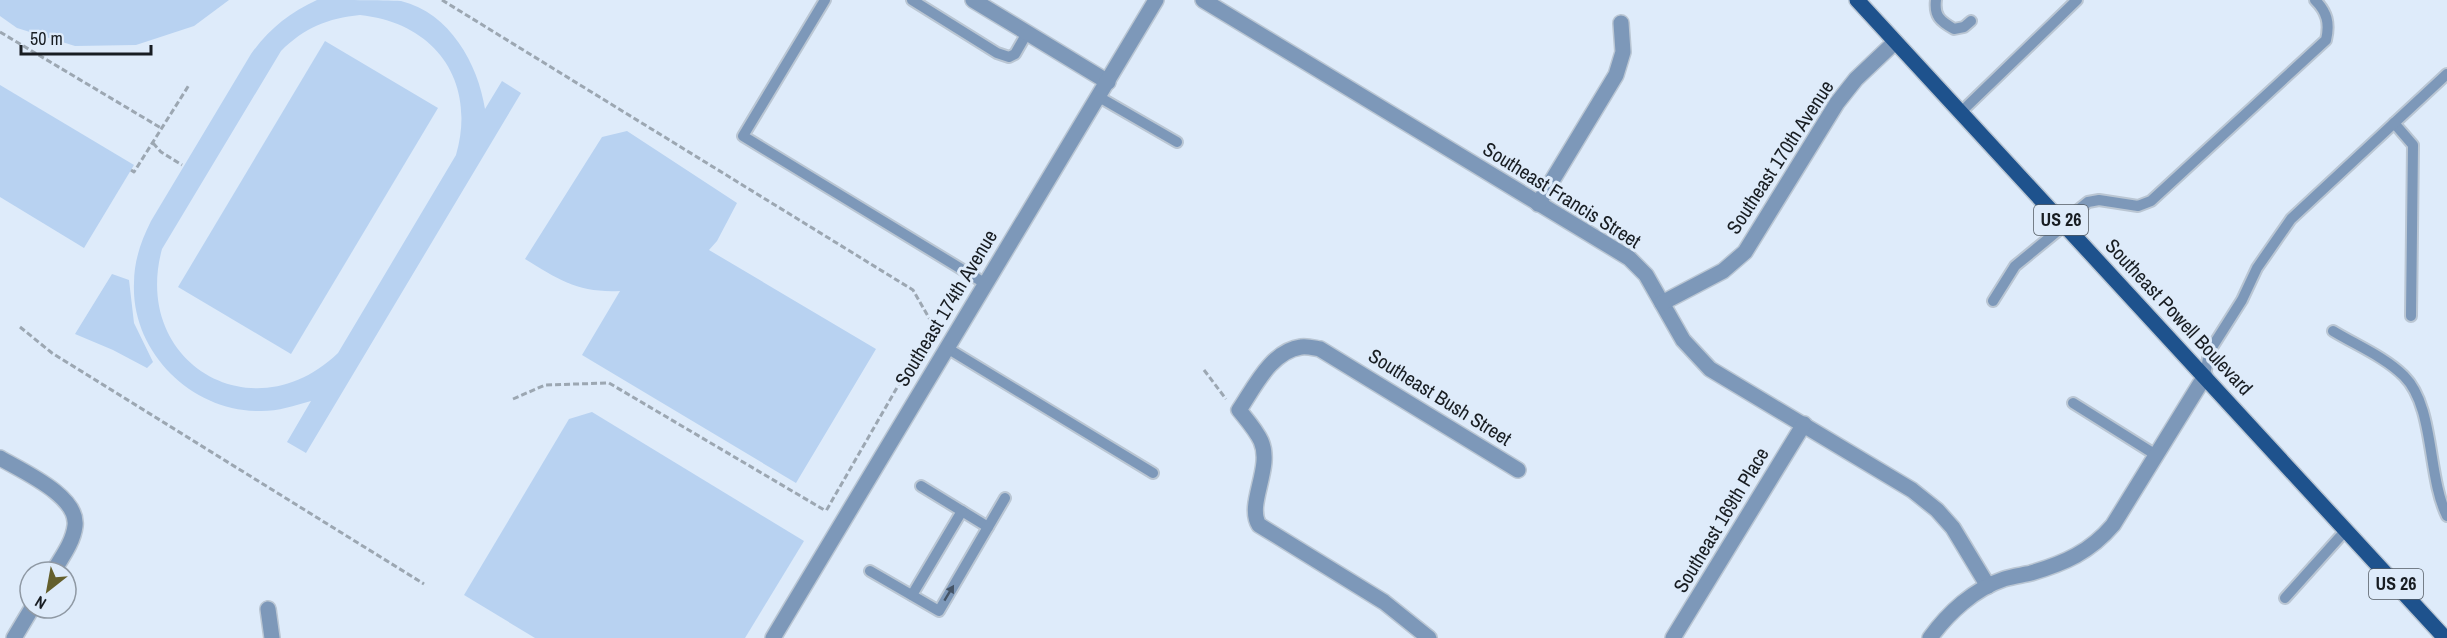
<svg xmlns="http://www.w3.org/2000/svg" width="2447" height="638" viewBox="0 0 2447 638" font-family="'Archivo Narrow',sans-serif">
	<rect width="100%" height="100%" fill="#deebfa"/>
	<g fill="#b8d2f1" fill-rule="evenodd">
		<path d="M0,0H229L194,26L136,45L75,46L17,28L0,16Z"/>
		<path d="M317,0C338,0 383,0 401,1C450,13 478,64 485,109L502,81L521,93L306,453L287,442L311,401C293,406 276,412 257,411C190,410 131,351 134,283C134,261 141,241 151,221L251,54C269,29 289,13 317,0ZM360,15C436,23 477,82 456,155L338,353C253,435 131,363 162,249L281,51C304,28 328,18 360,15Z"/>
		<path d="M325,41L438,108L291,354L178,287Z"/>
		<path d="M0,85L134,165L84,248L0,197Z"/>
		<path d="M627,131L737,203L717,241L709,250L876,349L796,483L582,355L620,291C579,293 559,280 525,259L602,137Z"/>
		<path d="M112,274L129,280L134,323L153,362L147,368L113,350L75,334Z"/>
		<path d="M592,412L804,541L745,638H535L464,595L569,419Z"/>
	</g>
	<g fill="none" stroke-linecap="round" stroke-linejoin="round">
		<defs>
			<g id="service">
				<path d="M825,0L743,136L986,284"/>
				<path d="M912,0L997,53L1009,57L1015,54L1027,33"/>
				<path d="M1936,0C1934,16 1940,21 1954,29L1964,27L1971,21"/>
				<path d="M1099,97L1177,142"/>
				<path d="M1961,112L2077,0"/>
				<path d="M2394,123L2413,145L2411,316"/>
				<path d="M2063,222L2088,202L2099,200L2138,206L2151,201L2326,40C2330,23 2327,12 2315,0"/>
				<path d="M1993,301L2015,266L2065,225"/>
				<path d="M2333,331C2356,345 2385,357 2404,376C2435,407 2427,476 2447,516"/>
				<path d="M947,348L1153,473"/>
				<path d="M2205,376L2209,352L2242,300L2257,268L2291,219L2447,74"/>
				<path d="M2073,403L2156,455"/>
				<path d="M921,486L988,527"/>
				<path d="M870,571L939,611L1005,498"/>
				<path d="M912,595L962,511"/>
				<path d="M2285,598L2346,530"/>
			</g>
			<g id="minor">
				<path d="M973,0L1108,82"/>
				<path d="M1203,0L1629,258L1646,275L1683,340L1710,369L1912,490L1937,510L1953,528L1988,586"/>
				<path d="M1538,204L1616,75L1623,52L1621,23"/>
				<path d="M1662,303L1723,271L1745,252L1837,103L1856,79L1895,42"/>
				<path d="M0,458C22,471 79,496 75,526C73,543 61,558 53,572"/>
				<path d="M268,609L272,638"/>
				<path d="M14,638L32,608"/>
				<path d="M1429,638L1384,602L1259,525C1246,504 1273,468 1261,441C1256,430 1247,420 1239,410C1254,388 1271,351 1301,347C1307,346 1314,348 1320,349L1518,470"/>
				<path d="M1673,638L1804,424"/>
				<path d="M1930,638C1948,613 1974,589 2004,579C2013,576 2023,575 2031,573C2065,563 2090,552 2113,525L2205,376"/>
			</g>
			<path id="tertiary" d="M773,638L1156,0"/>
			<path id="primary" d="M1857,0L2445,638"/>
		</defs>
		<use href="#service" stroke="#bac6d3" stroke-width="14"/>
		<use href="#minor" stroke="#bac6d3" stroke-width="18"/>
		<use href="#tertiary" stroke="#bac6d3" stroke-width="18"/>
		<use href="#primary" stroke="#bac6d3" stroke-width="18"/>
		<g stroke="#9ca7b2" stroke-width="3" stroke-dasharray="6 3" stroke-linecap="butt">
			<path d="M442,0L913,290L933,325L826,511"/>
			<path d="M0,32L161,128"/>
			<path d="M153,143L161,152L182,165"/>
			<path d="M131,170L134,172L189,85"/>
			<path d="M20,327L52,353L424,584"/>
			<path d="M1204,370L1226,399"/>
			<path d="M513,399L545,385L609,383L826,511"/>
		</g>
		<use href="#service" stroke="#7d98b9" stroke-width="10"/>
		<use href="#minor" stroke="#7d98b9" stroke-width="15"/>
		<use href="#tertiary" stroke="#7d98b9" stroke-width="15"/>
		<use href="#primary" stroke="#1e528d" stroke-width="15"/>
	</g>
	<defs><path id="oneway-solid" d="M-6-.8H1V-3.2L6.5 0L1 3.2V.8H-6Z" transform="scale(1.5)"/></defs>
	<use fill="#455466" href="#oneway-solid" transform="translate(949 593) rotate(-59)"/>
	<g text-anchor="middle" stroke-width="6" stroke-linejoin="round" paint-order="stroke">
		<g fill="#deebfa" stroke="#535b63" stroke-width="1.5">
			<rect x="2034" y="205" width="54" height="30" rx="4.5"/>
			<rect x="2369" y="569" width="54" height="30" rx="4.5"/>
		</g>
		<g font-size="18" font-weight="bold" fill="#181d22">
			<text x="2061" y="226">US 26</text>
			<text x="2396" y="590">US 26</text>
		</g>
		<g font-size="20" fill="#181d22" stroke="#deebfa">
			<text transform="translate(1780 157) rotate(-57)" y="7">Southeast 170th Avenue</text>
			<text transform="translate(1562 195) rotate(32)" y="7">Southeast Francis Street</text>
			<text transform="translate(946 308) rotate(-59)" y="7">Southeast 174th Avenue</text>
			<text transform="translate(2179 317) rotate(47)" y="7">Southeast Powell Boulevard</text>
			<text transform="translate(1440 397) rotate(32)" y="7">Southeast Bush Street</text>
			<text transform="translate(1721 520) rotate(-59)" y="7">Southeast 169th Place</text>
		</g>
	</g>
	<g transform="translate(48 590) rotate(211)"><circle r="28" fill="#deebfa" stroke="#8f99a4" stroke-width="1.5"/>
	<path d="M0-4.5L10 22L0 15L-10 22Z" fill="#645f2c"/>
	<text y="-9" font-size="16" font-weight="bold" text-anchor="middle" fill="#181d22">N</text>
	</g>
	<path d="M21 45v9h130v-9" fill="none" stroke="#181d22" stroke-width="3"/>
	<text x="30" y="45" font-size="18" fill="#181d22" stroke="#deebfa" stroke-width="4.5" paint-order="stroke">50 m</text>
</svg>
